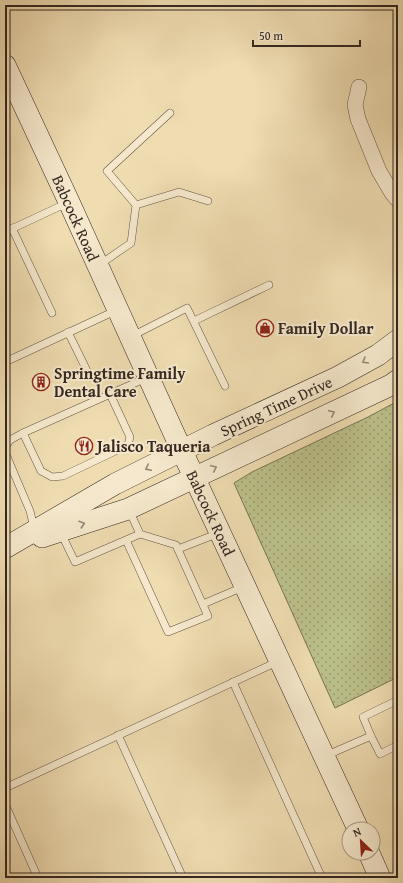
<svg xmlns="http://www.w3.org/2000/svg" width="403" height="883" viewBox="0 0 403 883" font-family="'Gentium Book Plus',serif">
	<defs>
		<pattern id="grass-dots" width="8" height="8" patternUnits="userSpaceOnUse"><rect width="8" height="8" fill="#bbc08a"/><path d="M2 2h.1M6 6h.1" fill="none" stroke="#999c70" stroke-width="1.8" stroke-linecap="round"/></pattern>
	</defs>
	<rect width="100%" height="100%" fill="#efdcb1"/>
	<filter id="stains"><feTurbulence type="fractalNoise" baseFrequency=".005" numOctaves="4"/><feColorMatrix values="0 0 0 0 .2 0 0 0 0 .09 0 0 0 0 .02 0 0 0 .5 -.17"/></filter>
	<radialGradient id="worn" r=".72"><stop offset=".6" stop-color="#630" stop-opacity="0"/><stop offset="1" stop-color="#630" stop-opacity=".3"/></radialGradient>
	<path fill="url(#grass-dots)" stroke="#787456" d="M398,401V677L335,708L234,483L252,472L368,417Z"/>
	<g fill="none" stroke-linecap="round" stroke-linejoin="round">
		<defs>
			<g id="lane">
				<path d="M136,205L179,192L208,201"/>
				<path d="M12,228L52,313"/>
				<path d="M5,232L67,203"/>
				<path d="M99,265L131,243L136,205L107,171L170,113"/>
				<path d="M194,321L269,285"/>
				<path d="M68,332L90,377"/>
				<path d="M132,336L187,308L225,386"/>
				<path d="M5,362L115,311"/>
				<path d="M110,394L130,437L128,445L63,476L52,477L41,471L23,433L146,378"/>
				<path d="M5,448L10,440L23,433"/>
				<path d="M5,452L30,511L34,528"/>
				<path d="M129,510L140,534"/>
				<path d="M61,533L75,562L140,534L176,545L208,616L168,632L126,540"/>
				<path d="M178,549L219,533"/>
				<path d="M203,604L243,587"/>
				<path d="M233,682L322,878"/>
				<path d="M118,735L183,878"/>
				<path d="M371,736L380,754L398,745"/>
				<path d="M325,756L371,736L363,717L398,700"/>
				<path d="M5,788L279,661"/>
				<path d="M5,804L38,878"/>
			</g>
			<path id="street" d="M359,87L355,105L358,119L379,171L392,193L398,200"/>
			<g id="secondary">
				<path d="M5,65L69,202L182,451L358,829"/>
				<path d="M42,537L128,509L391,385L398,380"/>
				<path d="M5,548L115,484L213,435L338,377L378,355L398,340"/>
				<path d="M369,853L380,878"/>
			</g>
		</defs>
		<use href="#lane" stroke="#635446" stroke-width="8"/>
		<use href="#street" stroke="#635446" stroke-width="16"/>
		<use href="#secondary" stroke="#342722" stroke-width="22"/>
		<use href="#lane" stroke="#f5e8cc" stroke-width="7"/>
		<use href="#street" stroke="#f5e8cc" stroke-width="15"/>
		<use href="#secondary" stroke="#f5e8cc" stroke-width="21"/>
	</g>
	<defs><path id="oneway-chevron" d="M-2-3.5L2.5 0L-2 3.5" fill="none" stroke-width="1.6" stroke-linecap="round" stroke-linejoin="round"/></defs>
	<g stroke="#948877">
		<use href="#oneway-chevron" transform="translate(365 361) rotate(150)"/>
		<use href="#oneway-chevron" transform="translate(332 413) rotate(-25)"/>
		<use href="#oneway-chevron" transform="translate(148 468) rotate(154)"/>
		<use href="#oneway-chevron" transform="translate(214 468) rotate(-25)"/>
		<use href="#oneway-chevron" transform="translate(82 524) rotate(-18)"/>
	</g>
	<defs>
		<symbol id="shop-ring" viewBox="-11 -11 22 22"><circle r="9.5" fill="#f5e8cc" stroke="#8f2418" stroke-width="1.5"/><path d="M-5-2.5h2.3a2.7 3.5 0 0 1 5.4 0H5L5.5 6h-11ZM-1.5-2.5h3a1.5 2.3 0 0 0-3 0Z" fill="#8f2418"/></symbol>
		<symbol id="building-ring" viewBox="-11 -11 22 22"><circle r="9.5" fill="#f5e8cc" stroke="#8f2418" stroke-width="1.5"/><path d="M-4-6H4V6H1V3H-1V6H-4ZM-2.5-4.3h1.7v1.8h-1.7ZM.8-4.3h1.7v1.8H.8ZM-2.5-1h1.7V.8h-1.7ZM.8-1h1.7V.8H.8Z" fill="#8f2418"/></symbol>
		<symbol id="restaurant-ring" viewBox="-11 -11 22 22"><circle r="9.5" fill="#f5e8cc" stroke="#8f2418" stroke-width="1.5"/><path d="M-5-6h1v4h1v-4h1v4h1v-4h1v5L-1.5 .5V6h-2V.5L-5-1ZM5-6V6H3V1.5H1.5Q1.5-4 5-6Z" fill="#8f2418"/></symbol>
	</defs>
	<g fill-rule="evenodd">
		<use href="#shop-ring" x="255" y="318" width="20" height="20"/>
		<use href="#building-ring" x="31" y="372" width="20" height="20"/>
		<use href="#restaurant-ring" x="74" y="436" width="20" height="20"/>
	</g>
	<g text-anchor="middle" stroke-width="4" stroke-linejoin="round" paint-order="stroke">
		<g font-size="16" fill="#342722" stroke="#f5e8cc">
			<text transform="translate(76 218) rotate(66)" y="6">Babcock Road</text>
			<text transform="translate(276 406) rotate(-25)" y="6">Spring Time Drive</text>
			<text transform="translate(211 513) rotate(65)" y="6">Babcock Road</text>
		</g>
		<g font-size="16" font-weight="bold" fill="#342722" stroke="#f5e8cc" text-anchor="start">
			<text x="278" y="334">Family Dollar</text>
			<text x="54" y="379">Springtime Family<tspan x="54" dy="18">Dental Care</tspan></text>
			<text x="97" y="452">Jalisco Taqueria</text>
		</g>
	</g>
	<rect width="403" height="883" fill="none" stroke="#efdcb1" stroke-width="20"/>
	<rect x="6" y="6" width="391" height="871" fill="none" stroke="#342722" stroke-width="2"/>
	<rect x="10" y="10" width="383" height="863" fill="none" stroke="#342722"/>
	<g transform="translate(361 841) rotate(335)"><circle r="19" fill="#f5e8cc" stroke="#a89b88"/>
	<path d="M0-3L7 15L0 10L-7 15Z" fill="#8f2418"/>
	<text y="-6" font-size="11" font-weight="bold" text-anchor="middle" fill="#342722">N</text>
	</g>
	<path d="M253 40v6h107v-6" fill="none" stroke="#342722" stroke-width="2"/>
	<text x="259" y="40" font-size="12" fill="#342722" stroke="#f5e8cc" stroke-width="3" paint-order="stroke">50 m</text>
	<rect width="100%" height="100%" filter="url(#stains)"/>
	<rect width="100%" height="100%" fill="url(#worn)"/>
</svg>
